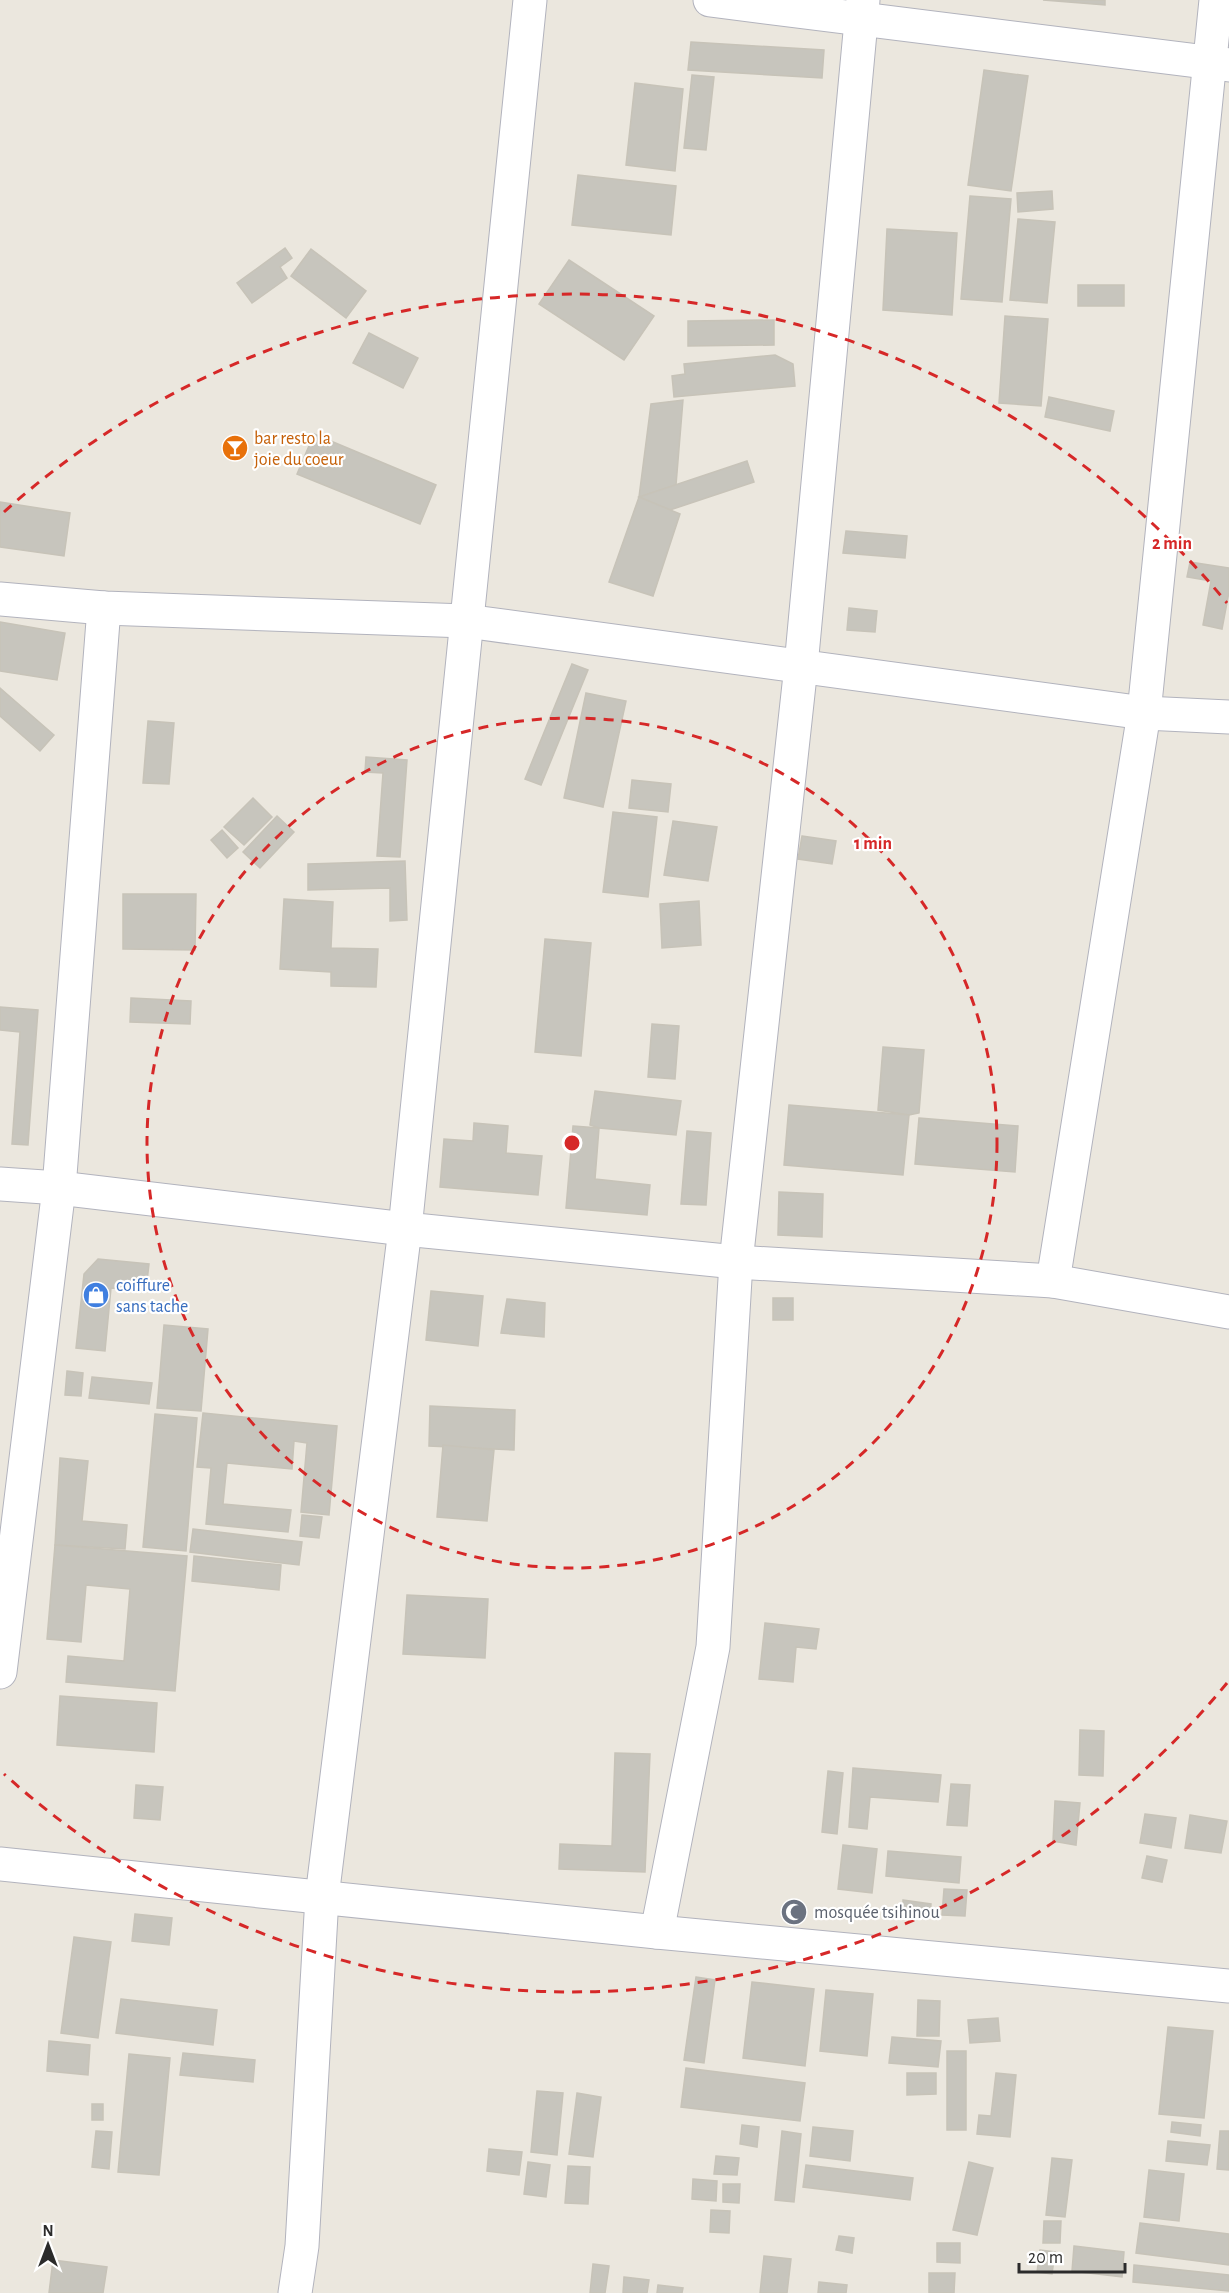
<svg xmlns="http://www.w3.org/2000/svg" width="1229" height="2293" viewBox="0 0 1229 2293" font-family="'Alegreya Sans',sans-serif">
	<rect width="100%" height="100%" fill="#ebe7de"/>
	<g fill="#c7c5bd" stroke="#c7c3b8" stroke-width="1.5">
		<path d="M1043,0H1105V5Z"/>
		<path d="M691,42L824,50L822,78L688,70Z"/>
		<path d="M984,70L1028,76L1011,191L968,185Z"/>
		<path d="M692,75L714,77L706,150L684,148Z"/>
		<path d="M635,83L683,89L675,171L626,165Z"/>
		<path d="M578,175L676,186L671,235L572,225Z"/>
		<path d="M1052,191L1053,209L1018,212L1017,193Z"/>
		<path d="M970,196L1011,199L1002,302L961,299Z"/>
		<path d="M1018,219L1055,222L1047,303L1010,300Z"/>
		<path d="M887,229L957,233L952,315L883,310Z"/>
		<path d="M285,248L292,258L280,267L287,278L252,303L237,283Z"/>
		<path d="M311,249L366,291L346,318L291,276Z"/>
		<path d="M569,260L654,316L624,360L539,304Z"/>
		<rect x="1078" y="285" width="46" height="21"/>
		<path d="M1005,316L1048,319L1041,406L999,403Z"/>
		<path d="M774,320V345L688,346V321Z"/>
		<path d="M369,333L418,358L403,388L353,363Z"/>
		<path d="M775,355L793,364L795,386L674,397L672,376L685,374L684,364Z"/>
		<path d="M1049,397L1114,411L1110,431L1045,417Z"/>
		<path d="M683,400L676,485L639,497L651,404Z"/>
		<path d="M314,434L436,485L420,524L297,474Z"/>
		<path d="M747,461L754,482L670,510L639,497Z"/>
		<path d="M639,497L680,514L653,596L609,582Z"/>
		<path d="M0,502L70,513L64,556L0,547Z"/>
		<path d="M846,531L907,536L905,558L843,553Z"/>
		<path d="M1190,562L1229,568V592L1222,629L1203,625L1211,581L1187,577Z"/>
		<path d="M849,608L877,611L875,632L847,630Z"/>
		<path d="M0,622L65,633L57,680L0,671Z"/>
		<path d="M572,664L588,670L541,785L525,779Z"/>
		<path d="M0,688L54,735L40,751L0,716Z"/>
		<path d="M586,693L626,701L603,807L564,798Z"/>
		<path d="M148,721L174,723L169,784L143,783Z"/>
		<path d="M366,757L407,760L400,857L377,856L383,773L365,772Z"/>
		<path d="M632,780L671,784L668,812L629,808Z"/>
		<path d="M253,798L272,817L244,845L224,827Z"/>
		<path d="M613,812L657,817L648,897L603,892Z"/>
		<path d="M277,816L294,832L260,868L243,852Z"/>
		<path d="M673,821L717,827L708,881L664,875Z"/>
		<path d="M222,830L238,848L227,858L211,840Z"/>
		<path d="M802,836L836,841L832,864L798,859Z"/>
		<path d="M405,861L407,920L390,921V888L308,890V864Z"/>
		<path d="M123,894H196L195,950L123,949Z"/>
		<path d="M284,899L333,902L331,948L378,949L376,987L331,986V972L280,969Z"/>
		<path d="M699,901L701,945L662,948L660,904Z"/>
		<path d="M545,939L591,943L581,1056L535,1052Z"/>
		<path d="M131,998L191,1001L190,1024L130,1022Z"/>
		<path d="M0,1007L38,1010L28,1145L12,1144L20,1032L0,1030Z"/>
		<path d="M652,1024L679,1026L675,1079L648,1077Z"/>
		<path d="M883,1047L924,1050L919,1113L909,1115L878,1110Z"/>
		<path d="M595,1091L681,1101L676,1135L599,1128L590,1125Z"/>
		<path d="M789,1105L909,1115L903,1175L784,1165Z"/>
		<path d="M919,1118L1018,1126L1015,1172L915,1164Z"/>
		<path d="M474,1123L508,1126L506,1153L542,1156L538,1195L440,1187L444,1139L473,1141Z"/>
		<path d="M573,1126L599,1128L595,1179L650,1185L647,1215L566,1208Z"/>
		<path d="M687,1131L711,1133L706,1205L681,1204Z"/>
		<path d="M779,1192L823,1194L822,1237L778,1235Z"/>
		<path d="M98,1259L149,1264L146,1290L111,1288L105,1351L76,1348L84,1274Z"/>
		<path d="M431,1291L483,1296L478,1346L426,1340Z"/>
		<rect x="773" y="1298" width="20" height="22"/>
		<path d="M507,1299L545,1303L544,1337L501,1333Z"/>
		<path d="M164,1325L208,1329L201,1411L157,1408Z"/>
		<path d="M67,1371L83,1373L81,1396L65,1395Z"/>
		<path d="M92,1377L152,1383L149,1404L89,1398Z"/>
		<path d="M430,1406L515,1410L514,1450L429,1446Z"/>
		<path d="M203,1413L337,1426L329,1515L301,1512L307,1443L294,1441L292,1469L227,1463L223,1504L291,1510L288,1532L206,1524L211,1468L197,1467Z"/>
		<path d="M155,1414L197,1418L186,1551L143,1547Z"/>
		<path d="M443,1445L494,1450L487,1521L437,1517Z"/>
		<path d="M60,1458L88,1461L82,1521L127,1525L125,1549L55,1545Z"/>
		<path d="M302,1515L322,1517L319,1538L300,1536Z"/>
		<path d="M193,1529L302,1542L299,1565L190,1552Z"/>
		<path d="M55,1545L187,1556L175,1691L66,1682L68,1656L124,1661L130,1589L86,1585L81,1642L47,1639Z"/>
		<path d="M194,1556L281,1565L279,1590L192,1581Z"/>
		<path d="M407,1595L488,1599L485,1658L403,1654Z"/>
		<path d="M765,1623L819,1629L816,1649L796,1647L793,1682L759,1679Z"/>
		<path d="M60,1696L157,1703L154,1752L57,1745Z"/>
		<path d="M1080,1730L1104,1731L1103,1776L1079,1775Z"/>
		<path d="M615,1753L650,1754L645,1872L559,1869L560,1844L612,1846Z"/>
		<path d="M853,1768L941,1775L938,1802L870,1797L867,1829L849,1827Z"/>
		<path d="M828,1771L843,1773L837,1834L822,1832Z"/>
		<path d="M951,1784L970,1785L967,1826L947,1825Z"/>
		<path d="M136,1785L163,1787L160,1820L134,1818Z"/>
		<path d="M1055,1801L1080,1803L1076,1845L1053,1841Z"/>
		<path d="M1145,1814L1176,1818L1171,1848L1140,1843Z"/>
		<path d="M1190,1815L1227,1821L1221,1853L1185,1848Z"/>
		<path d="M843,1845L877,1849L872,1893L838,1889Z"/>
		<path d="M888,1851L961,1857L959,1883L886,1876Z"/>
		<path d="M1147,1856L1167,1860L1162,1882L1142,1878Z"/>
		<path d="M944,1889L967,1890L965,1916L942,1915Z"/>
		<path d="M903,1900L931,1904L930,1916L903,1911Z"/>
		<path d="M135,1914L172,1918L169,1945L132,1941Z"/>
		<path d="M74,1937L111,1942L98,2038L61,2033Z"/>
		<path d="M696,1977L715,1980L704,2063L684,2060Z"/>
		<path d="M752,1982L814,1989L805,2066L743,2058Z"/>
		<path d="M826,1990L873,1994L867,2056L820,2051Z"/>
		<path d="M121,1999L217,2010L213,2045L116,2033Z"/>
		<path d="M918,2000L940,2001L939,2036H917Z"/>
		<path d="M998,2018L1000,2041L970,2043L968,2020Z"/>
		<path d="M1168,2027L1213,2031L1204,2118L1159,2114Z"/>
		<path d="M892,2037L941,2041L938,2067L889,2063Z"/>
		<path d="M49,2041L90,2045L88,2075L47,2071Z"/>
		<rect x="947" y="2051" width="19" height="79"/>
		<path d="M183,2053L255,2060L253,2082L180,2075Z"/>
		<path d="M129,2054L170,2058L159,2175L118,2172Z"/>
		<path d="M686,2068L805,2083L800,2121L681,2107Z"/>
		<path d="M907,2073H936V2094L907,2095Z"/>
		<path d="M996,2073L1016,2075L1010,2137L977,2134L979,2115L991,2116Z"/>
		<path d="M537,2091L563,2093L557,2155L531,2152Z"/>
		<path d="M577,2093L601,2097L593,2157L569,2154Z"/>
		<rect x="92" y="2104" width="11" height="16"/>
		<path d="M1172,2122L1201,2125L1200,2136L1171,2132Z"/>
		<path d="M742,2125L759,2127L757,2147L740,2144Z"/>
		<path d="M813,2127L853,2131L850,2161L810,2156Z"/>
		<path d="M96,2131L112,2132L109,2169L92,2167Z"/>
		<path d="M782,2131L801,2134L794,2202L775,2200Z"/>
		<path d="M1220,2131H1229V2170L1217,2169Z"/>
		<path d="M1168,2141L1210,2145L1207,2165L1166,2161Z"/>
		<path d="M489,2149L522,2152L519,2175L487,2171Z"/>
		<path d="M716,2156L739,2158L737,2175L714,2174Z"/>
		<path d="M1052,2158L1072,2160L1065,2217L1046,2215Z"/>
		<path d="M528,2162L550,2165L546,2197L524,2194Z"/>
		<path d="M969,2162L993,2168L977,2235L953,2230Z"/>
		<path d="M806,2165L913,2178L910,2200L803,2187Z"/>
		<path d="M568,2166L590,2167L588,2204L565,2203Z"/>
		<path d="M1149,2170L1184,2174L1179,2221L1144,2217Z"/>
		<path d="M693,2179L717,2181L716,2201L692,2199Z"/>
		<path d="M723,2184H740L739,2203L723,2202Z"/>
		<path d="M711,2210L730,2211L729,2233L710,2232Z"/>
		<path d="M1044,2221H1061L1060,2243H1043Z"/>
		<path d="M1140,2223L1229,2234V2265L1136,2253Z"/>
		<path d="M839,2236L854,2238L852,2253L836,2250Z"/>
		<path d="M937,2243H960V2263L937,2262Z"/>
		<path d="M1074,2246L1124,2252L1122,2277L1072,2271Z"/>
		<path d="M1040,2250L1055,2252L1052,2274L1037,2272Z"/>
		<path d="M764,2256L791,2259L787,2293H760Z"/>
		<path d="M53,2260L107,2267L103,2293H49Z"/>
		<path d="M593,2264L609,2266L605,2293H590Z"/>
		<path d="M1134,2265L1229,2275V2291L1133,2282Z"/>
		<path d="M929,2273H955L954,2293H929Z"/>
		<path d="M624,2277L649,2280L647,2293H623Z"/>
		<path d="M819,2282L847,2285L846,2293H818Z"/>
		<path d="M658,2285L683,2288L682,2293H657Z"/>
	</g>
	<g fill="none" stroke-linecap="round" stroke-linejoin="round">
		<defs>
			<g id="minor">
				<path d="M710,0L1229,65"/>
				<path d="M0,599L104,608L466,621L1144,713L1229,717"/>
				<path d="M0,1184L59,1188L405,1229L736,1262L1053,1281L1229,1312"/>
				<path d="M1053,1281L1144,713L1216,0"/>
				<path d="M0,1672L59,1188L104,608"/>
				<path d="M0,1864L657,1932L1229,1986"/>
				<path d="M657,1932L713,1647L736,1262L801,666L863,0"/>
				<path d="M295,2293L302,2246L322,1897L405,1229L530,0"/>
			</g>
		</defs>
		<use href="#minor" stroke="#b2b3bd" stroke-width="35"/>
		<use href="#minor" stroke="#fff" stroke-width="33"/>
	</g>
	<g fill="none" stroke="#d62828" stroke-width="3" stroke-dasharray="10 8">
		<circle cx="572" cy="1143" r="425"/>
		<path d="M1227 1683A849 849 0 0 1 4 1774M4 512A849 849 0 0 1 1227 603"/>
	</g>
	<defs>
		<symbol id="bar-disc" viewBox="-11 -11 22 22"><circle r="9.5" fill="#e8710a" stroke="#fff"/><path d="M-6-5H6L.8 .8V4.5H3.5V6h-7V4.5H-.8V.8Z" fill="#fff"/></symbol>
		<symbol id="shop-disc" viewBox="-11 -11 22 22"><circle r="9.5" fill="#3f7fe0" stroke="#fff"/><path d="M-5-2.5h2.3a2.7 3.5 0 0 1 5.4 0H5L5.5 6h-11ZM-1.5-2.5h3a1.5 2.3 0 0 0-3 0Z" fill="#fff"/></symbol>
		<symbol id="mosque-disc" viewBox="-11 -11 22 22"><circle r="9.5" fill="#6b7280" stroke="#fff"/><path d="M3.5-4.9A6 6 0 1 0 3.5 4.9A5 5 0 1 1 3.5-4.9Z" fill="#fff"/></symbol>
	</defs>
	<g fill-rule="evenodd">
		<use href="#bar-disc" x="220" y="433" width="30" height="30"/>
		<use href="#shop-disc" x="81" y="1280" width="30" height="30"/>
		<use href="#mosque-disc" x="779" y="1897" width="30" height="30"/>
	</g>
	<g text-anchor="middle" stroke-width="4.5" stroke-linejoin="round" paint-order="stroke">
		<g font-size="18" fill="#c56008" stroke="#fff" text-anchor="start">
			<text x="254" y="444">bar resto la<tspan x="254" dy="21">joie du coeur</tspan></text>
		</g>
		<g font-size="18" fill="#366cbe" stroke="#fff" text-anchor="start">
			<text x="116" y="1291">coiffure<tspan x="116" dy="21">sans tache</tspan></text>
		</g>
		<g font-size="18" fill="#5b616d" stroke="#fff" text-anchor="start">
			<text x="814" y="1918">mosquée tsihinou</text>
		</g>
	</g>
	<circle cx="572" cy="1143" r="9" fill="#d62828" stroke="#fff" stroke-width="3"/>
	<g font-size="18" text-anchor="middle" font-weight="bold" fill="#d62828" stroke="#fff" stroke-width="4.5" stroke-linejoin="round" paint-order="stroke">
		<text x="1172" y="549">2 min</text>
		<text x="873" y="849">1 min</text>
	</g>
	<g transform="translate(48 2245)" stroke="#ffffff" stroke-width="4.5" paint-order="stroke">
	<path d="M0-4.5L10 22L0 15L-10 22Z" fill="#2b2b2b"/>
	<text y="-9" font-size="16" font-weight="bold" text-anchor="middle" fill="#2b2b2b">N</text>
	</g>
	<path d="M1019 2263v9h106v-9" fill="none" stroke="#2b2b2b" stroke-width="3"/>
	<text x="1028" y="2263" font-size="18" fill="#2b2b2b" stroke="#ffffff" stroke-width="4.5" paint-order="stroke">20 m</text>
</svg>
